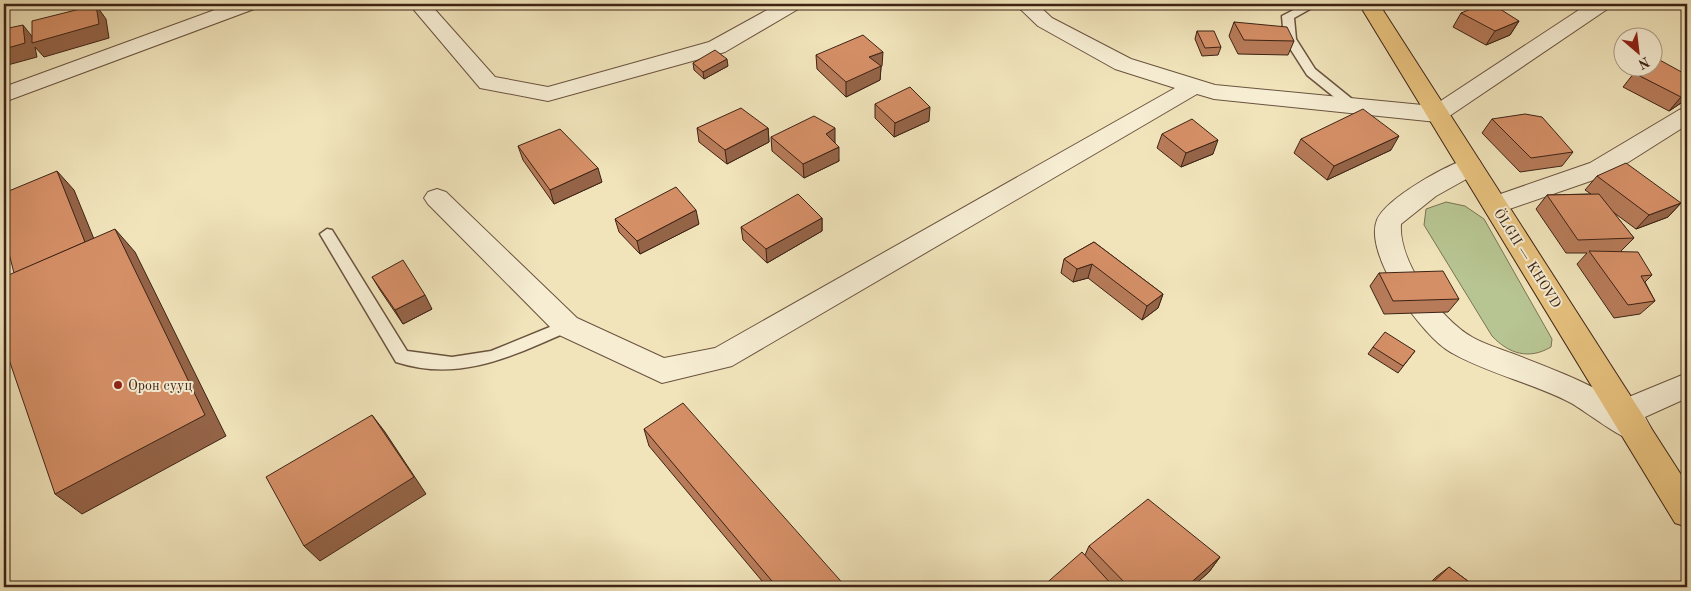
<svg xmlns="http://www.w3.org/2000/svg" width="1691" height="591" viewBox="0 0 1691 591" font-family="'Old Standard TT',serif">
	<rect width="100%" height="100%" fill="#f1e4bb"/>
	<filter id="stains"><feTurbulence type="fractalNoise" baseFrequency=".004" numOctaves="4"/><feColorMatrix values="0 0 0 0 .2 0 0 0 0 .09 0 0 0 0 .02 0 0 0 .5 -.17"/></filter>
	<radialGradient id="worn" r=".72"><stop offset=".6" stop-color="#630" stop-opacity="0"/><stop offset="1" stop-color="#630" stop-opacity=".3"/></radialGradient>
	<path fill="#b7c592" stroke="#7a7454" d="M1446,202L1465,206L1484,219L1552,339L1551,347C1529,360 1509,354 1492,336L1424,225L1426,209Z"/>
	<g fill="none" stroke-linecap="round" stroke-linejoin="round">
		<defs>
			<g id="lane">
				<path d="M1305,4H1319L1294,18L1296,39L1315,69L1357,103L1359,106L1357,109H1349L1307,75L1284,39L1282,16Z"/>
				<path d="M327,229L332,230L407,351L452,357L491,351L567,320L572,322L575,326L572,330C514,355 461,383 396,362L320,234Z"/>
			</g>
			<g id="street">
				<path d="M231,4H260L257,8L4,102V87Z"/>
				<path d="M409,4H430L495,77L548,87L709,42L778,4H803L800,8L725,52L548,101L480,88Z"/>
				<path d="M1015,4H1037L1052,18L1131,59L1215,85L1433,106L1588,4H1612L1609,8L1445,119L1437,122L1214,99L1197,94L732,366L662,383L557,334L428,204L424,198L428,192L437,189L446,192L577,318L664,358L715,348L1175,88L1115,69L1038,26Z"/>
				<path d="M1687,107V125L1608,175L1495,214L1486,211L1482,205L1486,199L1590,163L1679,110Z"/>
				<path d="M1470,158L1479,160L1482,166L1479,172L1436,196L1401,224C1398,261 1440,319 1472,337C1484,344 1498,348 1511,353C1548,367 1584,381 1619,401L1687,373V398L1645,417L1651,428L1647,437C1644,438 1639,441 1636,441C1623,441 1584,410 1571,403C1533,383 1489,374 1452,353C1422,337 1363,254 1377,220C1386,198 1448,164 1470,158Z"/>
			</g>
			<path id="highway" d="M1359,4H1379L1687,484V527L1675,523Z"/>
		</defs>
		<use href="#lane" stroke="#6a533e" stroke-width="3"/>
		<use href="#street" stroke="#6a533e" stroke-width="2"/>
		<use href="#highway" stroke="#3d2315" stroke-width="2"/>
		<use href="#lane" fill="#f6edd3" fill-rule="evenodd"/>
		<use href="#street" fill="#f6edd3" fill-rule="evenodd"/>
		<use href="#highway" fill="#e8c27e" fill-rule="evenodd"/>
	</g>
	<g fill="#b77b59" stroke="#3d2315">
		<path d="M1461,13L1519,21L1510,35L1486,45L1453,27Z"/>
		<path d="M1234,22L1294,41L1288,55L1238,54L1229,36Z"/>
		<path d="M1197,31L1221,47L1218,55L1202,56L1195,39Z"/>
		<path d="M816,55L882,66L881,67L880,80L846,97L817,69Z"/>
		<path d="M693,63L728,66L704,79L694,70Z"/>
		<path d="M1634,73L1687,99L1669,111L1623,87Z"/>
		<path d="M875,104L929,121L894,137L875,118Z"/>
		<path d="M1492,119L1573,152L1562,166L1520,172L1482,133Z"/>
		<path d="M697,128H768L769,142L727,164L699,142Z"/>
		<path d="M1162,134L1213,154L1181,167L1157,148Z"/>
		<path d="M771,137L835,142L839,161L804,178L772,151Z"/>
		<path d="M1301,139L1391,150L1327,180L1294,153Z"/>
		<path d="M518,146L602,182L554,204L523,160Z"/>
		<path d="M1597,176L1681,203L1668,217L1636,229L1613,212L1634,238L1621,251L1652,275L1645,282L1655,301L1640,314L1614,318L1577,264L1587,253H1566L1536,209L1547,195L1591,194L1585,190Z"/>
		<path d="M822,218V231L767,263L743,240L741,227Z"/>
		<path d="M615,219L699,224L640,254L619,232Z"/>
		<path d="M1094,242L1163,294L1158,308L1142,320L1088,278L1073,282L1061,273L1064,259Z"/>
		<path d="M1379,273L1459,299L1448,312L1384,314L1370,286Z"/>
		<path d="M372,277L432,309L403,324L380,290Z"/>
		<path d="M1373,347L1415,351L1398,373L1368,354Z"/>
		<path d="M644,429L846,587H767L649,446Z"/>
		<path d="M1089,546L1220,557L1209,572L1192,587H1042L1085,555Z"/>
		<path d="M1449,567L1476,587H1426L1436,577Z"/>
	</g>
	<g fill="#956448" stroke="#3d2315">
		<path d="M96,5L106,19L109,38L44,57L35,47L37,57L4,66V49L23,25L34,39Z"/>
		<path d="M1519,21L1510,35L1486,45L1495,31Z"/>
		<path d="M883,52L882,66L881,67L880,80L846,97V82L869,57Z"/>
		<path d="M727,59L728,66L704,79L703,72Z"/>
		<path d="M1687,93V99L1669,111L1681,97Z"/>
		<path d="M930,107L929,121L894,137L895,123Z"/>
		<path d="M768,128L769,142L727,164L725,150Z"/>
		<path d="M835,128V142L827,148L826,134Z"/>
		<path d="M1399,136L1391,150L1327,180L1334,166Z"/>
		<path d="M1218,140L1213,154L1181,167L1186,153Z"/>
		<path d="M839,147V161L804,178L803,164Z"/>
		<path d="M598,168L602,182L554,204L550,190Z"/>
		<path d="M57,171L74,190L105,266L15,278Z"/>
		<path d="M1681,203L1668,217L1636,229L1649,215Z"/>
		<path d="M696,210L699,224L640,254L637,241Z"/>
		<path d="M822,218V231L767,263L766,249Z"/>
		<path d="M115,229L135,252L226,436L82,514L55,494Z"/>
		<path d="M1092,264L1088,278L1073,282L1077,269Z"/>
		<path d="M1163,294L1158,308L1142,320L1147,306Z"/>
		<path d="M425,295L432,309L403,324L395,310Z"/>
		<path d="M372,415L385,432L426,494L320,561L304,546Z"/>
		<path d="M1220,557L1209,572L1192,587H1186Z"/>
	</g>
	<g fill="#d58f67" stroke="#3d2315">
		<path d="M1483,4H1492L1519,21L1495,31L1461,13Z"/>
		<path d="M96,5L99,24L32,43V21Z"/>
		<path d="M1234,22L1287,27L1294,41L1244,40Z"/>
		<path d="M23,25L25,43L4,49V29Z"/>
		<path d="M1197,31H1214L1221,47L1205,48Z"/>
		<path d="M863,35L883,52L869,57L881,66L846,82L816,55Z"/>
		<path d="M715,50L727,59L703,72L693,63Z"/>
		<path d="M1656,58L1687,75V93L1681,97L1634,73L1642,68H1654V60Z"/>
		<path d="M910,87L930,107L895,123L875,104Z"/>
		<path d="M741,108L768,128L725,150L697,128Z"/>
		<path d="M1363,109L1399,136L1334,166L1301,139Z"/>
		<path d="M1525,114L1542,117L1573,152L1531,158L1492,119Z"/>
		<path d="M814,116L835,128L826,134L839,147L803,164L771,137Z"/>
		<path d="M1192,119L1218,140L1186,153L1162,134Z"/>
		<path d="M560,129L598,168L550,190L518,146Z"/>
		<path d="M1626,163L1681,203L1649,215L1597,176Z"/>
		<path d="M57,171L85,242L14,273L4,234V193Z"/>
		<path d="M676,187L696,210L637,241L615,219Z"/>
		<path d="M798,194L822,218L766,249L741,227Z"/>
		<path d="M1599,194L1634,238L1578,240L1547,195Z"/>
		<path d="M115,229L205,415L55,494L4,345V277Z"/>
		<path d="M1094,242L1163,294L1147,306L1092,264L1077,269L1064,259Z"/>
		<path d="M1589,251L1638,252L1652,275L1641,276L1655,301L1628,305Z"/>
		<path d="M403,260L425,295L395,310L372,277Z"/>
		<path d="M1443,271L1459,299L1393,301L1379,273Z"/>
		<path d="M1385,332L1415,351L1403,366L1373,347Z"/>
		<path d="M683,403L846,587H777L644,429Z"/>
		<path d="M372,415L414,477L304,546L266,477Z"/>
		<path d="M1148,499L1220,557L1186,587H1129L1089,546Z"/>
		<path d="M1082,552L1114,587H1042Z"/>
		<path d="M1449,567L1476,587H1428Z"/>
	</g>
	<circle fill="#8f2418" stroke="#f6edd3" stroke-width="2" cx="118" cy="385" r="5"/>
	<g text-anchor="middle" stroke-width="4" stroke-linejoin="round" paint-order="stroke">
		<g font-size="14" fill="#3d2315" stroke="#f6edd3">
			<text transform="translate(1528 258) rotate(58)" y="5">ÖLGII — KHOVD</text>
		</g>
		<g font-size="14" fill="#3d2315" stroke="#f6edd3" text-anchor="start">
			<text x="128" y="390">Орон сууц</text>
		</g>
	</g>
	<rect width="1691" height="591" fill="none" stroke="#f1e4bb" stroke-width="20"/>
	<rect x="5" y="5" width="1681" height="581" fill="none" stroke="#3d2315" stroke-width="2.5"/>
	<rect x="10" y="10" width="1671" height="571" fill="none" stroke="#3d2315"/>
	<g transform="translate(1638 52) rotate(152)"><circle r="24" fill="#f6edd3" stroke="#ac9c87"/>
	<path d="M0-4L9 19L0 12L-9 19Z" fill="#8f2418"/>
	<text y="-8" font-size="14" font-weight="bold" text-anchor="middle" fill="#3d2315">N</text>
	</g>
	<rect width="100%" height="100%" filter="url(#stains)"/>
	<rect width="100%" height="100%" fill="url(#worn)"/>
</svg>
